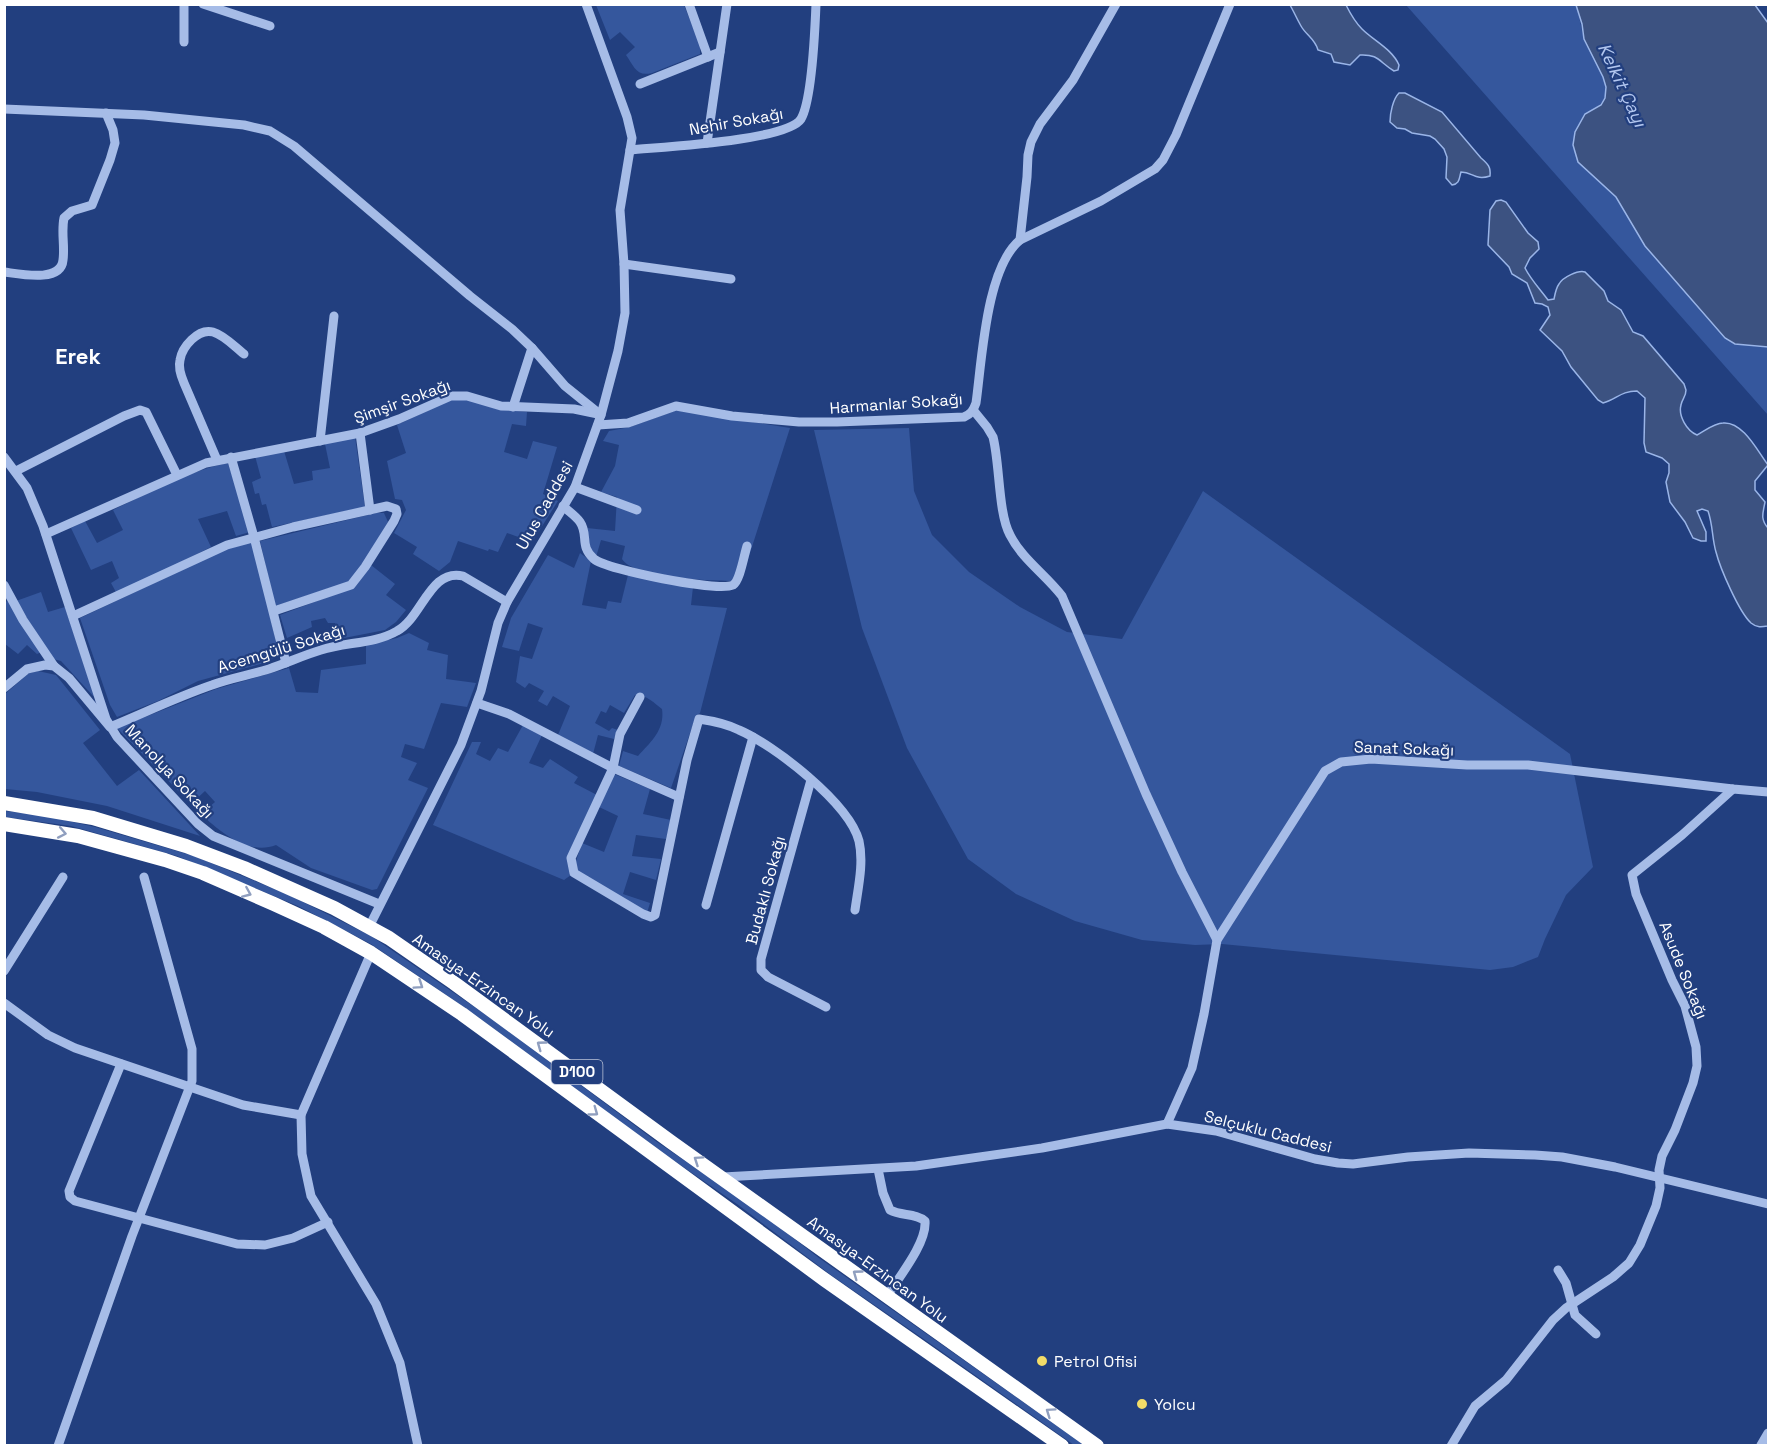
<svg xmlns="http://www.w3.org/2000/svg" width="1773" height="1450" viewBox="0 0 1773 1450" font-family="'Space Grotesk',sans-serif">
	<rect width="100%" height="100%" fill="#223f7f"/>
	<g fill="#35579d">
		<path d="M596,5H684L700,45V54L652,73C636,77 634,66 626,55L635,47L620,32L610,40Z"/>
		<path d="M1406,5H1576C1580,17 1581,30 1585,42C1592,58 1613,82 1604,99C1601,106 1592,110 1585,114L1578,162L1616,197L1749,346L1768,347V415Z"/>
		<path d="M463,398L497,409L527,412L526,426L512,424L504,452L527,459L533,441L557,447L543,494L558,501L532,542L507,533L498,552L489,549L488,551L458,541L450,562L439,571L413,554L417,547L394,533L406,510L402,500L395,499L387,461L406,453L397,425L450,400Z"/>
		<path d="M677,410L790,428L741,581C717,581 634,579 622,559L625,546L601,540L596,557C588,548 588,540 587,528L615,531L617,497L601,492L615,466L619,445L603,441L609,431L630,427Z"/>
		<path d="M909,428L914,491L932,535L969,572L1020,607L1067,632L1122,639L1203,491L1570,754L1593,867L1566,895L1545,939L1538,957L1513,967L1490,970L1222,944L1195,945L1142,940L1075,921L1016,894L968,859L907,748L862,628L814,430Z"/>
		<path d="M355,437L365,507L272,527L266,504L262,505L259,493L255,494L252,482L261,478L255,456L284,451L294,484L313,480L312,471L330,468L325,444Z"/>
		<path d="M228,463L250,532L236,536L227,511L198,519L211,547L117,594L111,583L119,578L112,561L91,570L71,528L85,521L97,543L123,530L113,510C150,492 188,471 228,463Z"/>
		<path d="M376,513H384L388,522L361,567L348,582L275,606L260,541Z"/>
		<path d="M253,541L279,655L268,662L198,681L158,701L117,717L110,705L80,618L222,551Z"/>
		<path d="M580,553L591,561L582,605L606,609L608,601L621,603L628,575L693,587L691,605L727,608L700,713L696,716L671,788L619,766L623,751L638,756C651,742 665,730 662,709C654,703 646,694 635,695L624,713L610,705L606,713L601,711L595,723L609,731L612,728L618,730L614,739L598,735L593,754L558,735L570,706L553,696L547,706L538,701L544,691L529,683L525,688L516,682L520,656L532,659L543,628L528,623L519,651L502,647L511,618L548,555L574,568Z"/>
		<path d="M371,565L395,584L386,595L406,610L396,622L385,630L339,639L335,623H328L325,618L311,621L312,627L287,638L280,615L346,590Z"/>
		<path d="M41,592L48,612L65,607L95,698L61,661L53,659L16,601Z"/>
		<path d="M8,601L42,652L37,654L27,645L18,654L5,644V602Z"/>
		<path d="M409,633L429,643L427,650L448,655L446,679L476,683L467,707L441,703L424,749L405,744L401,757L417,763L408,780L428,788L377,889L372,890L311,868L276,845C249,856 220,832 201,814L215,802L205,791L191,804L117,728L216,689L289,668L296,692L318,693L321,670L366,664V645L397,638Z"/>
		<path d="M38,671L56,675L100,730L83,743L117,786L139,770L200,836L107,806L37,792L5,789V694L29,673Z"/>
		<path d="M523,725L542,735L529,763L543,768L550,759L578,777L574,783L597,795L569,857L571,875L564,880L433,825L472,742H481L476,754L490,761L498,748L508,752Z"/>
		<path d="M614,774L650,789L643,814L671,820L666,839L636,835L632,856L661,859L656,880L630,872L623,894L650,903L647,913L579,873L575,864L582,843L604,852L618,816L599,807Z"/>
		<path d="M5,811L42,815L95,827L194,856L289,895L371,936L492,1019L657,1142L752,1206L819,1258L1084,1445H1074L928,1342L831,1275L737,1204L663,1153L467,1009L371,944L298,906L177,856L71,826L5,817Z"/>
	</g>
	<g fill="#3c5281" stroke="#9ab5e8" stroke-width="1.5">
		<path d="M1290,5H1346C1350,13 1355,22 1362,29C1374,41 1392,49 1399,65L1398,70L1394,71C1379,62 1379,54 1360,55L1350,65L1334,62L1331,54L1318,50C1315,39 1306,35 1301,26C1297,19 1294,12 1290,5Z"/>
		<path d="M1576,5H1755L1768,23V347L1735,344L1725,338L1645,246L1616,197L1578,162L1573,145L1575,132L1585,114L1601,105L1605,98L1606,87L1603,77L1584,39L1582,24Z"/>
		<path d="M1399,93H1405L1442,112L1481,158C1488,164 1491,167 1490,176C1475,181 1473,172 1461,172C1459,178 1460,184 1452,185L1446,178L1447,157L1444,149L1435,139L1430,136L1412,133L1405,129L1397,128L1390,122C1390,113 1393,99 1399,93Z"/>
		<path d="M1501,200L1506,202L1528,233L1538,242L1539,249L1530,258L1525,268C1531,280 1540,289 1548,300L1554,299C1555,294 1556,288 1559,284C1563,277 1578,270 1585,272L1604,291L1608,301L1621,310L1633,332L1643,336L1684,384L1686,390C1686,397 1682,399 1681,405C1678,416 1687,431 1697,435C1705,431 1714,423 1723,423C1743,421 1758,452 1768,465L1755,481V490L1765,502C1763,513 1760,519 1768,528V626C1762,627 1757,628 1751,623C1739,612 1720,568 1716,552C1712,539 1713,525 1708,511L1702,509L1697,511L1706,532V541H1701L1693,538L1685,522L1670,502L1666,482L1669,473V464L1662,458L1646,452L1644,443L1645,398L1637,391C1621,391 1617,399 1603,403L1598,400L1571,367L1562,351L1540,330L1550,315L1548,307L1542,304L1535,303L1527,283L1512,274L1509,267L1488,245L1490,210L1496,201Z"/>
	</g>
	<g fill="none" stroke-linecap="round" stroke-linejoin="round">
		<g stroke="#a6bce7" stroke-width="9">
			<path d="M203,4L270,26"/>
			<path d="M689,4L708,57"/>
			<path d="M184,42V4"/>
			<path d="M640,84L720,52"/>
			<path d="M4,109L144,115L244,125L270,131L294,146L470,296L512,329L532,348L565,386L601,415"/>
			<path d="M707,143L727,4"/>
			<path d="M630,150C659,147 787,141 801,119C812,100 815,29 816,4"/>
			<path d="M1020,240L1027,177L1028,155L1031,142L1040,124L1073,80L1116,4"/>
			<path d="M624,264L731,279"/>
			<path d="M4,272C20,274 61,283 63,260C65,246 61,232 64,218L72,211L92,205L110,160L115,143L113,130L106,113"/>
			<path d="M513,407L532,348"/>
			<path d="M974,411L987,427L993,437C1000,464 998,513 1010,535C1022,559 1046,575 1062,596L1146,794L1182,872L1217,940"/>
			<path d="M598,425L628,423L676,406L732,416L799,422H837L964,417C971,414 973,411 976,403C982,360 986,268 1020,240L1101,201L1155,169L1163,160L1176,135L1230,4"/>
			<path d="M360,433L370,510"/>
			<path d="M320,441L334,316"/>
			<path d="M4,457L27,488L43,526L106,719L117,737L198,824L213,836L379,904"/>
			<path d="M231,457L254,537L286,663"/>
			<path d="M217,460L184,383C181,376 178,368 180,360C182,347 198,328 213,332C224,335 235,347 244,354"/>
			<path d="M16,471L124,416L140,410L146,412L177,475"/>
			<path d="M575,487L637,510"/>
			<path d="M563,506C568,511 576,516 580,522C589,535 579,546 594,559C607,570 718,592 733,585C740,581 744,555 747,546"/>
			<path d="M46,534L206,463L360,433L399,419L451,396H467L501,406L574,409L598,414"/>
			<path d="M4,585L23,620L54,666"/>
			<path d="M73,616L227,545L293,527L387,506L396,509L397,514L394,521L365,567L351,585L274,611"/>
			<path d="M4,688L27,669L45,665L54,666L69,678L110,727C144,713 177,697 212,685C231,678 250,675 269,669C287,663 304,655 321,650C345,642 375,644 397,631C422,618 430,568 463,576L507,602"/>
			<path d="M640,697L620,734L613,768L571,858L574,873L643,914L651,917L655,915L687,760L699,719C713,721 727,724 739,730C774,745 849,803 859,841C864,863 858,888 855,910"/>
			<path d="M477,703L509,714L613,768L679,797"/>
			<path d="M811,780L761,959V970L768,977L826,1007"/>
			<path d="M706,905L753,737"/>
			<path d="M369,927L461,745L481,691L498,623L507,602L575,487L601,415L618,351L625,313L624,264L620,210L632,138L627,117L586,4"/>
			<path d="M371,953L301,1115L302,1154L311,1196L376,1304L400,1363L418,1446"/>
			<path d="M4,971L63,877"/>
			<path d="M4,1003L48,1035L75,1048L243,1105L301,1115"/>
			<path d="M121,1064L69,1191L70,1197L75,1201L237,1244L265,1245L293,1238L328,1222"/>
			<path d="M1167,1124L1192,1068L1204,1014L1217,940L1325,771L1341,762L1371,759L1467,765H1528L1733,789L1768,792"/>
			<path d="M878,1169L883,1193L890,1210C901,1216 916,1213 925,1221C927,1243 899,1277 887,1296"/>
			<path d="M723,1177L916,1166L1042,1148L1167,1124L1216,1131L1315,1159L1338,1163L1353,1164L1408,1157L1469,1153L1535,1155L1562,1157L1615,1167L1768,1204"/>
			<path d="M1558,1270L1566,1283L1575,1315L1596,1334"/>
			<path d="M1761,1445L1768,1433"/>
			<path d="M58,1446L132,1236L192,1081V1049L144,877"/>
			<path d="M1451,1446L1475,1406L1506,1380L1553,1320L1566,1308L1613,1277L1629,1263L1640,1245L1656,1206L1660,1188L1659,1170L1662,1156L1675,1130L1693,1083L1697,1066L1696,1047L1685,1006L1672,980L1636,894L1632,875L1682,835L1733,789"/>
		</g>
		<g stroke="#fff" stroke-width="14">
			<path d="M4,803L93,818L186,846L244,868L334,908L389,938L454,983L671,1142L1097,1446"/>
			<path d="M4,824L78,836L165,860L203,873L274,904L324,927L371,953L462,1014L825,1280L1062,1446"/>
		</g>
	</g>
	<defs><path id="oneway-chevron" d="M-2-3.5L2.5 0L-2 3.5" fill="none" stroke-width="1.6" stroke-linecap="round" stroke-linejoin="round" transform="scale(1.5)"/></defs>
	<g stroke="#909fbf">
		<use href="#oneway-chevron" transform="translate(62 833) rotate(11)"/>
		<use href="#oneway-chevron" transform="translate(247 893) rotate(23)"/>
		<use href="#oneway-chevron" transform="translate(419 985) rotate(34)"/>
		<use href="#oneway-chevron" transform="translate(541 1045) rotate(-144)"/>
		<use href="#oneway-chevron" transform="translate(594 1112) rotate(36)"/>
		<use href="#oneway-chevron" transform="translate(698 1160) rotate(-146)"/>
		<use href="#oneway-chevron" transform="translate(857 1274) rotate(-144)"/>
		<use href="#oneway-chevron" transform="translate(1050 1412) rotate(-145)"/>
	</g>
	<g fill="#f3dc68" stroke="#223f7f" stroke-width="2">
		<circle cx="1042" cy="1361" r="6"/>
		<circle cx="1142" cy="1404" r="6"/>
	</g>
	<g text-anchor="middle" stroke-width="4.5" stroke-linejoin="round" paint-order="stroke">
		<rect fill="#223f7f" stroke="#bdc5d9" stroke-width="1.5" x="551.5" y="1060" width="51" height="24" rx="4.5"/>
		<g font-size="15" font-weight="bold" fill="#fff">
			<text x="577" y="1077">D100</text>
		</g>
		<g font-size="16" fill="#fff" stroke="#223f7f">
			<text transform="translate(736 121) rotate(-10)" y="6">Nehir Sokağı</text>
			<text transform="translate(402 401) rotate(-20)" y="6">Şimşir Sokağı</text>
			<text transform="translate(896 403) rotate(-4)" y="6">Harmanlar Sokağı</text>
			<text transform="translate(544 505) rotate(-61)" y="6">Ulus Caddesi</text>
			<text transform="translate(281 648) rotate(-17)" y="6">Acemgülü Sokağı</text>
			<text transform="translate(1404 748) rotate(2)" y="6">Sanat Sokağı</text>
			<text transform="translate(170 771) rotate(47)" y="6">Manolya Sokağı</text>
			<text transform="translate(765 890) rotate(-75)" y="6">Budaklı Sokağı</text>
			<text transform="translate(1684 970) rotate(68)" y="6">Asude Sokağı</text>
			<text transform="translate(484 985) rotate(35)" y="6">Amasya-Erzincan Yolu</text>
			<text transform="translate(1268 1131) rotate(14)" y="6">Selçuklu Caddesi</text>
			<text transform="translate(878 1269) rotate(36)" y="6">Amasya-Erzincan Yolu</text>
		</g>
		<g font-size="16" fill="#fff" stroke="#223f7f" text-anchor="start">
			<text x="1054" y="1367">Petrol Ofisi</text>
			<text x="1154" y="1410">Yolcu</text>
		</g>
		<g font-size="18" font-style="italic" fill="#b2c6ef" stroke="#223f7f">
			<text transform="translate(1622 85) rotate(65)" y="6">Kelkit Çayı</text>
		</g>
		<g font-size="22" font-weight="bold" fill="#fff" stroke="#223f7f">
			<text x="78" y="364">Erek</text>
		</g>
	</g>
	<rect width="1773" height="1450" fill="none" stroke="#ffffff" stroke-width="12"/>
</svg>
